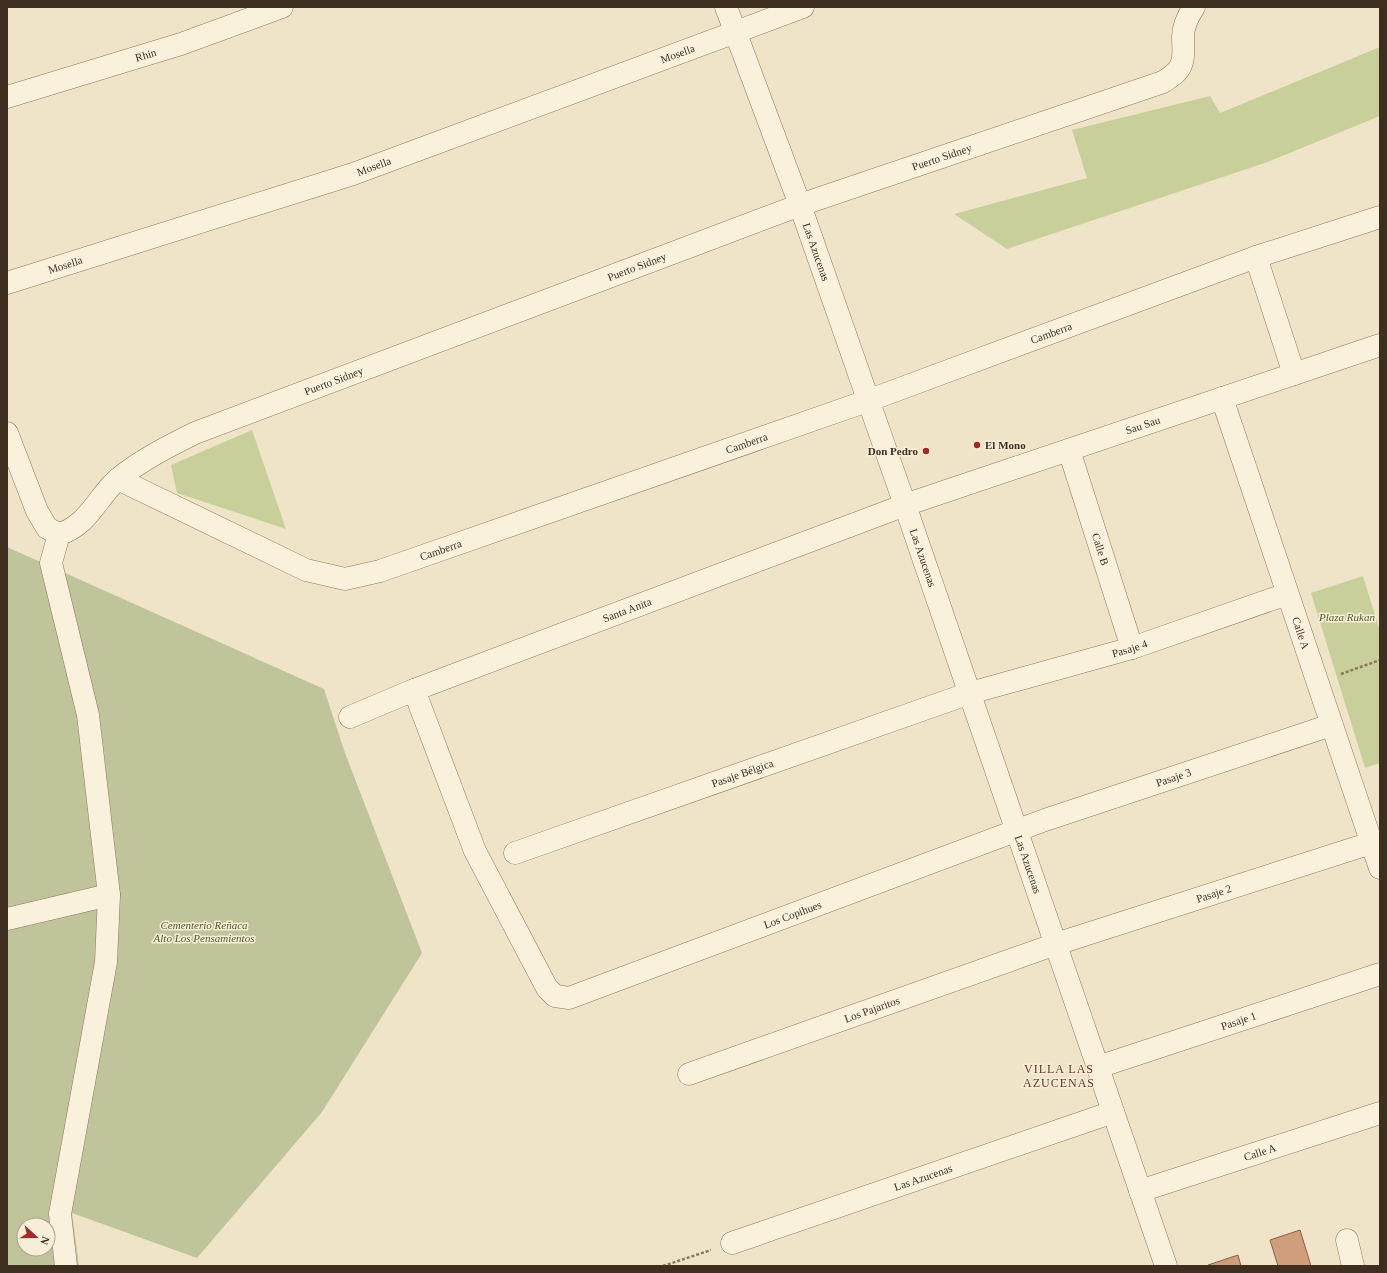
<svg xmlns="http://www.w3.org/2000/svg" width="1387" height="1273" viewBox="0 0 1387 1273" font-family="'Times New Roman',serif">
	<rect width="100%" height="100%" fill="#f0e4c8"/>
	<g fill="#c9cf9b">
		<path d="M1380,47V116L1265,163L1007,249L954,214L1087,178L1072,130L1210,96L1220,113Z"/>
		<path d="M252,430L286,529L177,493L171,465Z"/>
		<path d="M1363,576L1380,631V763L1365,768L1311,593Z"/>
	</g>
	<path fill="#bfc49a" fill-rule="evenodd" d="M7,547L324,689L345,753L422,953L322,1112L197,1258L72,1213L79,1266H7ZM24,1225H48V1249H24Z"/>
	<g fill="#cf9f7d" stroke="#8d5f41">
		<path d="M1300,1230L1311,1266H1278L1270,1240Z"/>
		<path d="M1238,1255L1241,1266H1208V1265Z"/>
	</g>
	<g fill="none" stroke-linecap="round" stroke-linejoin="round">
		<defs>
			<g id="minor">
				<path id="s1" d="M726,7L800,205L905,505L1166,1266"/>
				<path id="s2" d="M7,97L181,44L282,7"/>
				<path d="M1256,257L1294,374"/>
				<path id="s3" d="M7,283L353,174L803,7"/>
				<path id="s4" d="M1222,398L1380,868"/>
				<path d="M7,433L37,511L47,528L59,534"/>
				<path id="s5" d="M1069,450L1132,648"/>
				<path id="s6" d="M118,479L306,570L345,579L380,571L867,401L1256,257L1380,217"/>
				<path id="s7" d="M59,534C88,526 97,497 118,479C141,460 169,446 195,433L800,205L1163,82C1170,77 1178,73 1181,65C1185,56 1183,46 1183,37C1183,26 1188,16 1194,7"/>
				<path d="M59,534L51,563L88,715L109,895L106,962L60,1214L66,1266"/>
				<path id="s8" d="M414,690L475,851L547,988L555,996L569,998L1045,820L1331,725"/>
				<path id="s9" d="M350,717L414,690L905,505L1380,345"/>
				<path id="s10" d="M515,853L970,693L1132,648L1287,594"/>
				<path d="M7,919L109,895"/>
				<path id="s11" d="M1098,1067L1380,974"/>
				<path id="s12" d="M689,1074L1056,944L1371,843"/>
				<path id="s13" d="M1140,1191L1380,1113"/>
				<path d="M1347,1240L1353,1266"/>
				<path id="s14" d="M732,1243L1113,1112"/>
			</g>
		</defs>
		<use href="#minor" stroke="#8d765c" stroke-width="23"/>
		<g stroke="#8d765c" stroke-width="2.5" stroke-dasharray="3 2" stroke-linecap="butt">
			<path d="M1341,674L1380,660"/>
			<path d="M663,1266L711,1250"/>
		</g>
		<use href="#minor" stroke="#faf1dc" stroke-width="22"/>
	</g>
	<g fill="#9e2a2b" stroke="#f7eed8" stroke-width="1.5">
		<circle cx="977" cy="445" r="4"/>
		<circle cx="926" cy="451" r="4"/>
	</g>
	<g text-anchor="middle" stroke-width="3" stroke-linejoin="round" paint-order="stroke">
		<g font-size="11" fill="#3d2e20" stroke="#f7eed8">
			<text dy="4" stroke="none"><textPath href="#s3" startOffset="709">Mosella</textPath></text>
			<text dy="4" stroke="none"><textPath href="#s2" startOffset="145">Rhin</textPath></text>
			<text dy="4" stroke="none"><textPath href="#s7" startOffset="968">Puerto Sidney</textPath></text>
			<text dy="4" stroke="none"><textPath href="#s3" startOffset="385">Mosella</textPath></text>
			<text dy="4" stroke="none"><textPath href="#s1" startOffset="261">Las Azucenas</textPath></text>
			<text dy="4" stroke="none"><textPath href="#s3" startOffset="61">Mosella</textPath></text>
			<text dy="4" stroke="none"><textPath href="#s7" startOffset="644">Puerto Sidney</textPath></text>
			<text dy="4" stroke="none"><textPath href="#s6" startOffset="997">Camberra</textPath></text>
			<text dy="4" stroke="none"><textPath href="#s7" startOffset="320">Puerto Sidney</textPath></text>
			<text dy="4" stroke="none"><textPath href="#s9" startOffset="845">Sau Sau</textPath></text>
			<text dy="4" stroke="none"><textPath href="#s6" startOffset="673">Camberra</textPath></text>
			<text dy="4" stroke="none"><textPath href="#s5" startOffset="104">Calle B</textPath></text>
			<text dy="4" stroke="none"><textPath href="#s6" startOffset="349">Camberra</textPath></text>
			<text dy="4" stroke="none"><textPath href="#s1" startOffset="585">Las Azucenas</textPath></text>
			<text dy="4" stroke="none"><textPath href="#s9" startOffset="297">Santa Anita</textPath></text>
			<text dy="4" stroke="none"><textPath href="#s4" startOffset="248">Calle A</textPath></text>
			<text dy="4" stroke="none"><textPath href="#s10" startOffset="648">Pasaje 4</textPath></text>
			<text dy="4" stroke="none"><textPath href="#s10" startOffset="241">Pasaje Bélgica</textPath></text>
			<text dy="4" stroke="none"><textPath href="#s8" startOffset="996">Pasaje 3</textPath></text>
			<text dy="4" stroke="none"><textPath href="#s1" startOffset="909">Las Azucenas</textPath></text>
			<text dy="4" stroke="none"><textPath href="#s12" startOffset="555">Pasaje 2</textPath></text>
			<text dy="4" stroke="none"><textPath href="#s8" startOffset="591">Los Copihues</textPath></text>
			<text dy="4" stroke="none"><textPath href="#s12" startOffset="194">Los Pajaritos</textPath></text>
			<text dy="4" stroke="none"><textPath href="#s11" startOffset="148">Pasaje 1</textPath></text>
			<text dy="4" stroke="none"><textPath href="#s13" startOffset="126">Calle A</textPath></text>
			<text dy="4" stroke="none"><textPath href="#s14" startOffset="202">Las Azucenas</textPath></text>
		</g>
		<g font-size="11" font-weight="bold" fill="#3d2e20" stroke="#f7eed8" text-anchor="start">
			<text x="985" y="449">El Mono</text>
			<text x="918" y="455" text-anchor="end">Don Pedro</text>
		</g>
		<g font-size="11" font-style="italic" fill="#4d5a26" stroke="#f7eed8">
			<text x="1347" y="621">Plaza Rukan</text>
			<text x="204" y="929">Cementerio Reñaca<tspan x="204" dy="13">Alto Los Pensamientos</tspan></text>
		</g>
		<g font-size="12" letter-spacing="1" fill="#6b2e1e" stroke="#f7eed8">
			<text x="1059" y="1073">VILLA LAS<tspan x="1059" dy="14">AZUCENAS</tspan></text>
		</g>
	</g>
	<rect width="1387" height="1273" fill="none" stroke="#3d2e20" stroke-width="16"/>
	<g transform="translate(36 1237) rotate(111)"><circle r="19" fill="#f7eed8" stroke="#ada18e"/>
	<path d="M0-3L7 15L0 10L-7 15Z" fill="#9e2a2b"/>
	<text y="-6" font-size="11" font-weight="bold" text-anchor="middle" fill="#3d2e20">N</text>
	</g>
</svg>
